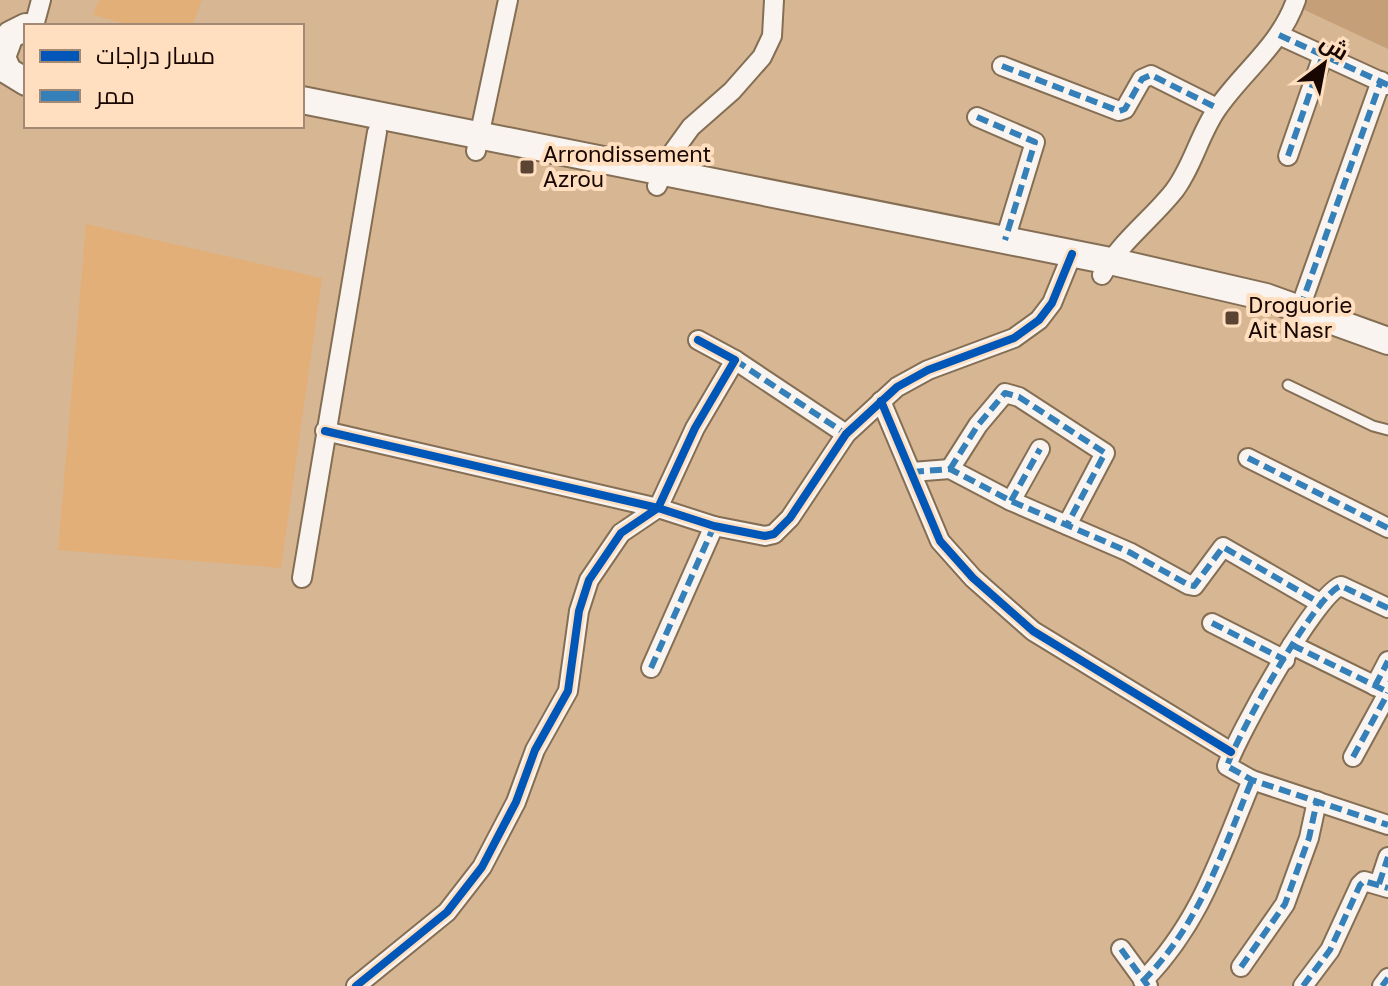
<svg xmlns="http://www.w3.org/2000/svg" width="1388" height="986" viewBox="0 0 1388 986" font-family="'Golos Text',Cairo,sans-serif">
	<rect width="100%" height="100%" fill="#d7b694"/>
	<g fill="#e3af78">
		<path d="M99,0H202L192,26H133L93,15Z"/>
		<path d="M86,224L322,278L281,568L58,550Z"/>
	</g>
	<path fill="#c59f78" d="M1297,0H1388V49L1294,5Z"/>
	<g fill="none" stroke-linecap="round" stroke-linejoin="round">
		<defs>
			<path id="service" d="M1288,385L1373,426L1388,430"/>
			<g id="minor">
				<path d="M34,26L41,0"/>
				<path d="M1279,35L1388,85"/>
				<path d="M1002,66L1119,111L1125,109L1142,79L1151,75L1217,108"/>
				<path d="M977,117L1035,142L1005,240"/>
				<path d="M476,151L508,0"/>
				<path d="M1288,156L1323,55"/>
				<path d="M657,186L670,156L691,127L732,91L762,57L772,36L774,0"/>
				<path d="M1102,275C1121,241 1150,221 1174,191C1193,166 1199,135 1217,109C1243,71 1280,46 1296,0"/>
				<path d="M1300,308L1381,81"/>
				<path d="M735,360L846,434"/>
				<path d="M881,401L940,541L973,578L1033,631L1231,752"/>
				<path d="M325,431L658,508L714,526L765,536L774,534L790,518L846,434L897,387L928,370L1014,338L1039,320L1052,303L1072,254"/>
				<path d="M1248,458L1388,528"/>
				<path d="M950,469L978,425L1005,393L1019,397L1105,453L1067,525"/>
				<path d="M912,472L950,469L1011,501L1129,552L1189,585L1194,586L1223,547L1320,603"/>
				<path d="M1011,501L1040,449"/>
				<path d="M302,578L377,132"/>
				<path d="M1388,608L1341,586C1316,593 1237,736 1227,766L1252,780L1388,825"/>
				<path d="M1212,623L1285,660"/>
				<path d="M1292,645L1388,692"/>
				<path d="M651,668L714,526"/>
				<path d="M1375,686L1388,661"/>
				<path d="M1353,757L1388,693"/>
				<path d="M1379,884L1388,857"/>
				<path d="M1121,949L1148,986"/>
				<path d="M1241,967L1285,904L1309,838L1317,801"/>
				<path d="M1143,981C1201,922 1221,854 1252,780"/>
				<path d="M356,986L447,912L482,867L516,802L535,750L568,691L579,611L589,580L621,533L658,508L695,428L735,360L698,340"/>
				<path d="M1303,986L1330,950L1360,885L1364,881L1388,888"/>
				<path d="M1382,986L1388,978"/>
			</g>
			<g id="secondary">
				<path d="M26,27L10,35L2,57L8,71L26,82"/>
				<path d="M302,100L1110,261L1266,297L1388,341"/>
			</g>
		</defs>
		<use href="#service" stroke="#846e54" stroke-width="13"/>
		<use href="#minor" stroke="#846e54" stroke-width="22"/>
		<use href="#secondary" stroke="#846e54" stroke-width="30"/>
		<use href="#service" stroke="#f9f4ef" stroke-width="9"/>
		<use href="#minor" stroke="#f9f4ef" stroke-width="18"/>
		<use href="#secondary" stroke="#f9f4ef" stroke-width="26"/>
		<g stroke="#3580b8" stroke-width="6" stroke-dasharray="12 6" stroke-linecap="butt">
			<path d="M1279,35L1388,85"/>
			<path d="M1002,66L1119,111L1125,109L1142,79L1151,75L1217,108"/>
			<path d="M977,117L1035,142L1005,240"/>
			<path d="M1288,156L1323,55"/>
			<path d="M1300,308L1381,81"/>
			<path d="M735,360L846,434"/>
			<path d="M1248,458L1388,528"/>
			<path d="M950,469L978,425L1005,393L1019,397L1105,453L1067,525"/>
			<path d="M912,472L950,469L1011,501L1129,552L1189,585L1194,586L1223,547L1320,603"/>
			<path d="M1011,501L1040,449"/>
			<path d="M1388,608L1341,586C1316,593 1237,736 1227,766L1252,780L1388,825"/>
			<path d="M1212,623L1285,660"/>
			<path d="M1292,645L1388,692"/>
			<path d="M651,668L714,526"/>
			<path d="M1375,686L1388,661"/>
			<path d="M1353,757L1388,693"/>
			<path d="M1379,884L1388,857"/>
			<path d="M1121,949L1148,986"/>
			<path d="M1241,967L1285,904L1309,838L1317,801"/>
			<path d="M1143,981C1201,922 1221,854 1252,780"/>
			<path d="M1303,986L1330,950L1360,885L1364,881L1388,888"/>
			<path d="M1382,986L1388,978"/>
		</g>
		<defs>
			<g id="cycleway">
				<path d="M881,401L940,541L973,578L1033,631L1231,752"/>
				<path d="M325,431L658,508L714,526L765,536L774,534L790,518L846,434L897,387L928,370L1014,338L1039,320L1052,303L1072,254"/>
				<path d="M356,986L447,912L482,867L516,802L535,750L568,691L579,611L589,580L621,533L658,508L695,428L735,360L698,340"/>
			</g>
		</defs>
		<use href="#cycleway" stroke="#ffdfc0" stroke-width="13"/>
		<use href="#cycleway" stroke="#0057b8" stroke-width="8"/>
	</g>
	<g fill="#5b4434" stroke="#ffdfc0" stroke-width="3">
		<rect x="519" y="159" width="16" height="16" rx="4"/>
		<rect x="1224" y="310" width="16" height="16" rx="4"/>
	</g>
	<g text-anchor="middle" stroke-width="8" stroke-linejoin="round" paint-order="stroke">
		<g font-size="22" fill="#180700" stroke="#ffdfc0" text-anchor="start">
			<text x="543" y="162">Arrondissement<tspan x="543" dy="25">Azrou</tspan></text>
			<text x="1248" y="313">Droguorie<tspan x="1248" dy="25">Ait Nasr</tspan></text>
		</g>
	</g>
	<rect x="24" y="24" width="280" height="104" fill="#ffdfc0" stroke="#a38973" stroke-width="2"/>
	<rect x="40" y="50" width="40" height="12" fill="#0057b8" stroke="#a38973" stroke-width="2"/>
	<text x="96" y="64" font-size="24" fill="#180700">مسار دراجات</text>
	<rect x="40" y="90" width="40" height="12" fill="#3580b8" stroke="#a38973" stroke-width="2"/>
	<text x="96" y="104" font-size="24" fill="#180700">ممر</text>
	<g transform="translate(1324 64) rotate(32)" stroke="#ffdfc0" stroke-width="6" paint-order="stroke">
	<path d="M0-6L14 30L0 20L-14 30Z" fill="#180700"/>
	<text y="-12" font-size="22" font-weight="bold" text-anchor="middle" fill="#180700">ش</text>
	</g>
</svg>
